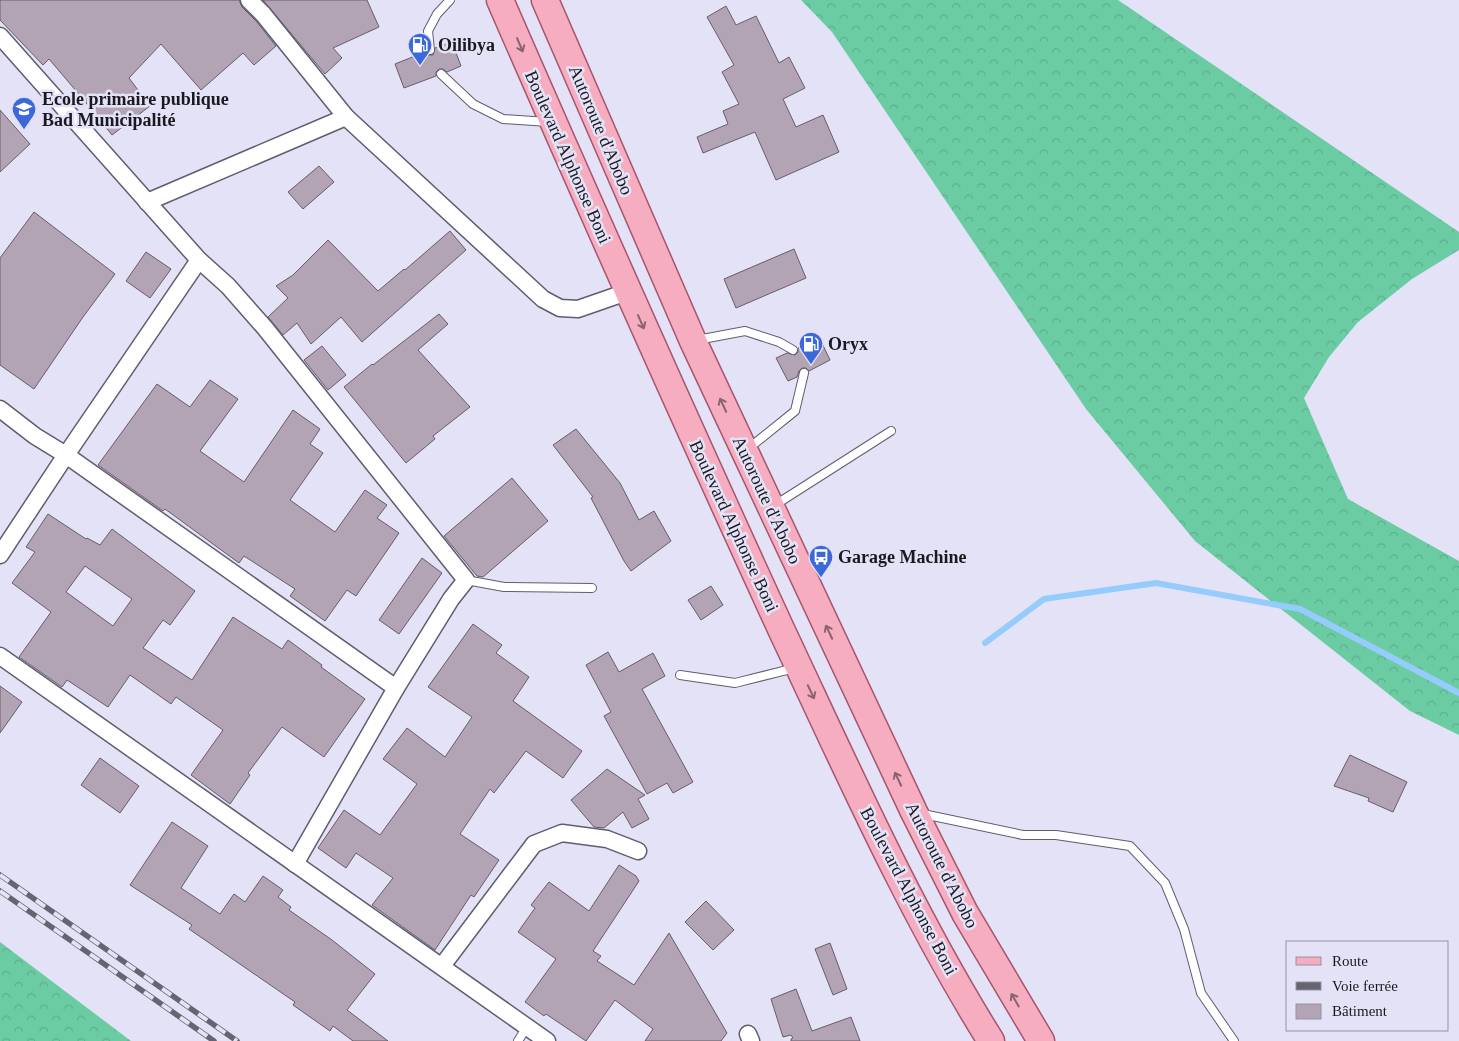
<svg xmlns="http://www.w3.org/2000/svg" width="1459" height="1041" viewBox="0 0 1459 1041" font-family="Georgia,serif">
	<defs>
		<pattern id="forest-crowns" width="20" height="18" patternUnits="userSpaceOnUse" patternTransform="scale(1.25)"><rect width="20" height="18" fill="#6bcca4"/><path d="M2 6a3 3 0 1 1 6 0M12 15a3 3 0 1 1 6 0" fill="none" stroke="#5caf8d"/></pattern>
	</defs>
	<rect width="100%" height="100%" fill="#e4e2f6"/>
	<g fill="url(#forest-crowns)">
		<path d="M801,0H1118L1459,232V250L1412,279L1358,322L1329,357L1304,398L1348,499L1459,561V735L1410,711L1195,541L1086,409L832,32Z"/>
		<path d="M0,942L131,1041H0Z"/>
	</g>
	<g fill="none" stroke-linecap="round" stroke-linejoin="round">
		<path stroke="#95ccfb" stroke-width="6" d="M985,643L1044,599L1156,583L1300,609L1459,693"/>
	</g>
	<g fill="#b2a4b4" stroke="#685c6b" fill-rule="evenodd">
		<path d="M0,0H239L242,7L256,21L276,46L254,65L243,53L201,90L161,44L129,78L150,106L112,135L83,99L49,59L43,65L0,20Z"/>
		<path d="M263,0H367L379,27L333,48L342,58L325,74Z"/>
		<path d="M726,6L736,25L756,16L779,63L789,57L805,88L783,99L796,127L823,115L839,152L776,180L755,132L703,153L697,137L728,124L723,111L739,104L722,72L734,65L707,17Z"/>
		<path d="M452,42L461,66L447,72L443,69H439L436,72V76L404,88L395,64L425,52L428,55H433L435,48Z"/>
		<path d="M0,110L30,144L0,172Z"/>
		<path d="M319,166L334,182L303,209L288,192Z"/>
		<path d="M34,212L115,274L83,317L34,389L0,365V258Z"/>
		<path d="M450,231L466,250L362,342L341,317L311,344L297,323L283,335L268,317L288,298L276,286L293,275L328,240L378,291L404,269L405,270Z"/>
		<path d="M794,249L806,278L736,308L724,279Z"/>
		<path d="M146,252L171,269L150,298L126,281Z"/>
		<path d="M439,314L448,324L418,350L470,407L433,436L435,439L406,463L344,387L372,364L373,365Z"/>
		<path d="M819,337L830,360L809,371L806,368H802L799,371L797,377L788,381L776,358L787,353L795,355L798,352V348Z"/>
		<path d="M322,346L346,375L328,390L304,360Z"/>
		<path d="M210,380L238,399L200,451L244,482L293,410L320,429L310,444L323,453L290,500L335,532L365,490L387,505L377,518L399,533L356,596L347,590L325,621L290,596L295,589L244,556L239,563L165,509L163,511L98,465L157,384L190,407Z"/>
		<path d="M576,429L620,483L639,520L654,511L671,541L631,571L624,561L591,498L593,497L553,445Z"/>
		<path d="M512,478L548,521L483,577L477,576L444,536Z"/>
		<path d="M48,514L86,539L87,538L100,545L112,529L195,591L170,625L163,620L143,648L192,680L233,617L282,649L288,640L322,665L321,667L365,699L324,757L282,727L248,773L250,775L230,804L191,775L223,730L176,697L171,704L130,675L108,707L67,680L62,687L19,657L51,612L12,583L35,552L26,547ZM85,566L132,599L113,626L66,592Z"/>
		<path d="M422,558L442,573L399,634L379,620Z"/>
		<path d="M711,586L723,605L701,620L688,600Z"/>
		<path d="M473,624L502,645L496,653L529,677L513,701L582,751L563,778L526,751L494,793L490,789L460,834L499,860L474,897L471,895L435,950L372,905L393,878L356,853L346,868L318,848L344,810L380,835L417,784L383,759L407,728L445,757L472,717L428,687Z"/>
		<path d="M608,652L619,672L653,653L665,676L642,689L693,782L673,793L667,783L647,794L604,716L611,712L586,665Z"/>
		<path d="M0,686L22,702L0,733Z"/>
		<path d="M1350,755L1407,782L1393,812L1368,801L1369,798L1334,786Z"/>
		<path d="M100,758L139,786L120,813L81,785Z"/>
		<path d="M607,769L645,795L638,799L649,819L632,828L623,812L604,828L594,827L571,800Z"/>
		<path d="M172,822L208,846L181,888L220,914L234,894L245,902L263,876L283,890L278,897L291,907L289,910L332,940L375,974L347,1010L388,1041H353L333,1026L330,1031L293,1005L295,1002L189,929L192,925L130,885Z"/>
		<path d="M619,865L636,876L639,881L593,951L601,956L597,961L634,985L669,933L727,1033L721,1041H645L653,1029L615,1000L586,1041L546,1014L544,1016L525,1002L556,959L518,932L535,908L531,905L549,882L589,911Z"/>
		<path d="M706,901L734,930L713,950L685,922Z"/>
		<path d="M830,943L847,989L833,995L815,949Z"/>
		<path d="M796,989L812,1031L851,1017L860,1041H791V1039L793,1038L791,1035L783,1037L771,999Z"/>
	</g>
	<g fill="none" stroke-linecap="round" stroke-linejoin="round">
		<defs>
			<g id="service">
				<path d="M430,50L428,31L437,14L450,0"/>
				<path d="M441,74L473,104L503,119L548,122"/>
				<path d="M697,340L745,331L779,342L793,350"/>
				<path d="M749,448L795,411L804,373"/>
				<path d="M775,505L891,431"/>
				<path d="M466,580L504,587L592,588"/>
				<path d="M680,675L735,683L795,668"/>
				<path d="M923,814L1023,835H1056L1130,846L1165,883L1184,929L1201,993L1234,1041"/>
				<path d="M518,1041L527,1027"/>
			</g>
			<g id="minor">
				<path d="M249,0L263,14L346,117L543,299L560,308L578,309L627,292"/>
				<path d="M0,36L199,260L228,286L265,328L466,580L451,599L396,688L295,864"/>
				<path d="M147,202L346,117"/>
				<path d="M0,409L35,436L66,455L396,688"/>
				<path d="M0,555L66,455L199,260"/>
				<path d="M0,656L547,1041"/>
				<path d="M442,966L534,844L562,833L607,839L638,851"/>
				<path d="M748,1034L751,1041"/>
			</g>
			<g id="primary">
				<path d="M500,0C592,211 685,420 781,629C847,769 909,910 991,1041"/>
				<path d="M545,0L693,341L914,812L965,913L1041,1041"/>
			</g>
		</defs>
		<use href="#service" stroke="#5f5d6e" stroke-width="10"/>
		<use href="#minor" stroke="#5f5d6e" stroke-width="19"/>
		<use href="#primary" stroke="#a5556d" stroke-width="29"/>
		<use href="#service" stroke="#fff" stroke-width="8"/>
		<use href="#minor" stroke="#fff" stroke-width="16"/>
		<use href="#primary" stroke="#f6adc0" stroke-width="26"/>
		<defs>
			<g id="rail">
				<path d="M0,875L237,1041"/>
				<path d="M0,891L214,1041"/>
			</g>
		</defs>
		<use href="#rail" stroke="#666470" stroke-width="5.5"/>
		<use href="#rail" stroke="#e4e2f6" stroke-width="4" stroke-dasharray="11" stroke-linecap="butt"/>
	</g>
	<defs><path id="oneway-shaft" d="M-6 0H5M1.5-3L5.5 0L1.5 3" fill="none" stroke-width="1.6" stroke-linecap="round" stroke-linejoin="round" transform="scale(1.25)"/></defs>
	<g stroke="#886370">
		<use href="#oneway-shaft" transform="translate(520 45) rotate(67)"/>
		<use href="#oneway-shaft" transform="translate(641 322) rotate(66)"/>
		<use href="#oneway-shaft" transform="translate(723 405) rotate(-115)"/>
		<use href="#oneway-shaft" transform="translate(829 632) rotate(-115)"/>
		<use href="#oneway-shaft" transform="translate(811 692) rotate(65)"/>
		<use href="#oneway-shaft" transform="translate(898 779) rotate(-115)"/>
		<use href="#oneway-shaft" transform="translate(1015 1000) rotate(-120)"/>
	</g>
	<defs>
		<symbol id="fuel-pin" viewBox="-11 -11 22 30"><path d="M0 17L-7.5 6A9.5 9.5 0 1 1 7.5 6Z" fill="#3c68d9" stroke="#e4e2f6"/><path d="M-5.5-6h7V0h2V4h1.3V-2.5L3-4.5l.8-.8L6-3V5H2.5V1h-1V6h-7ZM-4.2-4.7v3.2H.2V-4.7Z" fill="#fff"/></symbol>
		<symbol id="school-pin" viewBox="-11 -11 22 30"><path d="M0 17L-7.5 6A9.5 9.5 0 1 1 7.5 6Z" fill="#3c68d9" stroke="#e4e2f6"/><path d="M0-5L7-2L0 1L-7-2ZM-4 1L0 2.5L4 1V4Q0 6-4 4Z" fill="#fff"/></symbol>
		<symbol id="bus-pin" viewBox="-11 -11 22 30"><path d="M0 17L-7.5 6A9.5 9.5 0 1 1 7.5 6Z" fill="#3c68d9" stroke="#e4e2f6"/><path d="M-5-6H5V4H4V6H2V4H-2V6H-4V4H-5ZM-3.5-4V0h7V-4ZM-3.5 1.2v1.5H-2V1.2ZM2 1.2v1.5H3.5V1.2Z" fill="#fff"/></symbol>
	</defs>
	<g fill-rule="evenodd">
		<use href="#fuel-pin" x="406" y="31" width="28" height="38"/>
		<use href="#school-pin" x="10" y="95" width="28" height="38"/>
		<use href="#fuel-pin" x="797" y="330" width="28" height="38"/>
		<use href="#bus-pin" x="807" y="543" width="28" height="38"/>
	</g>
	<g text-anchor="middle" stroke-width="5" stroke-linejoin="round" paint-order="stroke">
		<g font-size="18" font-weight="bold" fill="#1a1920" stroke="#e4e2f6" text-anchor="start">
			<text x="438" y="51">Oilibya</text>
			<text x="42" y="105">Ecole primaire publique<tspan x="42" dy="21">Bad Municipalité</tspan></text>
			<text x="828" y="350">Oryx</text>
			<text x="838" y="563">Garage Machine</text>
		</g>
		<g font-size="18" fill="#1a1920" stroke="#e4e2f6">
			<text transform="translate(601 130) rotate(67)" y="6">Autoroute d'Abobo</text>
			<text transform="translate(568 157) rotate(66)" y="6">Boulevard Alphonse Boni</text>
			<text transform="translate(767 500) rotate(65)" y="6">Autoroute d'Abobo</text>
			<text transform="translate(734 526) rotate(65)" y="6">Boulevard Alphonse Boni</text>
			<text transform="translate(942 865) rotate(63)" y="6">Autoroute d'Abobo</text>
			<text transform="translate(909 891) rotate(62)" y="6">Boulevard Alphonse Boni</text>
		</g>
	</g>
	<rect x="1286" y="941" width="162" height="90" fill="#e4e2f6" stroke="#9392a0"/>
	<rect x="1296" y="957" width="25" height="8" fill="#f6adc0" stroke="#9392a0"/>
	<text x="1332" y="966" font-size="15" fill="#1a1920">Route</text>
	<rect x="1296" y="982" width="25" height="8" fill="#666470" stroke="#9392a0"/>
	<text x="1332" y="991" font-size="15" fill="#1a1920">Voie ferrée</text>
	<rect x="1296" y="1004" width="25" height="15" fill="#b2a4b4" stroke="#9392a0"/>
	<text x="1332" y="1016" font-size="15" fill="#1a1920">Bâtiment</text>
</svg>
